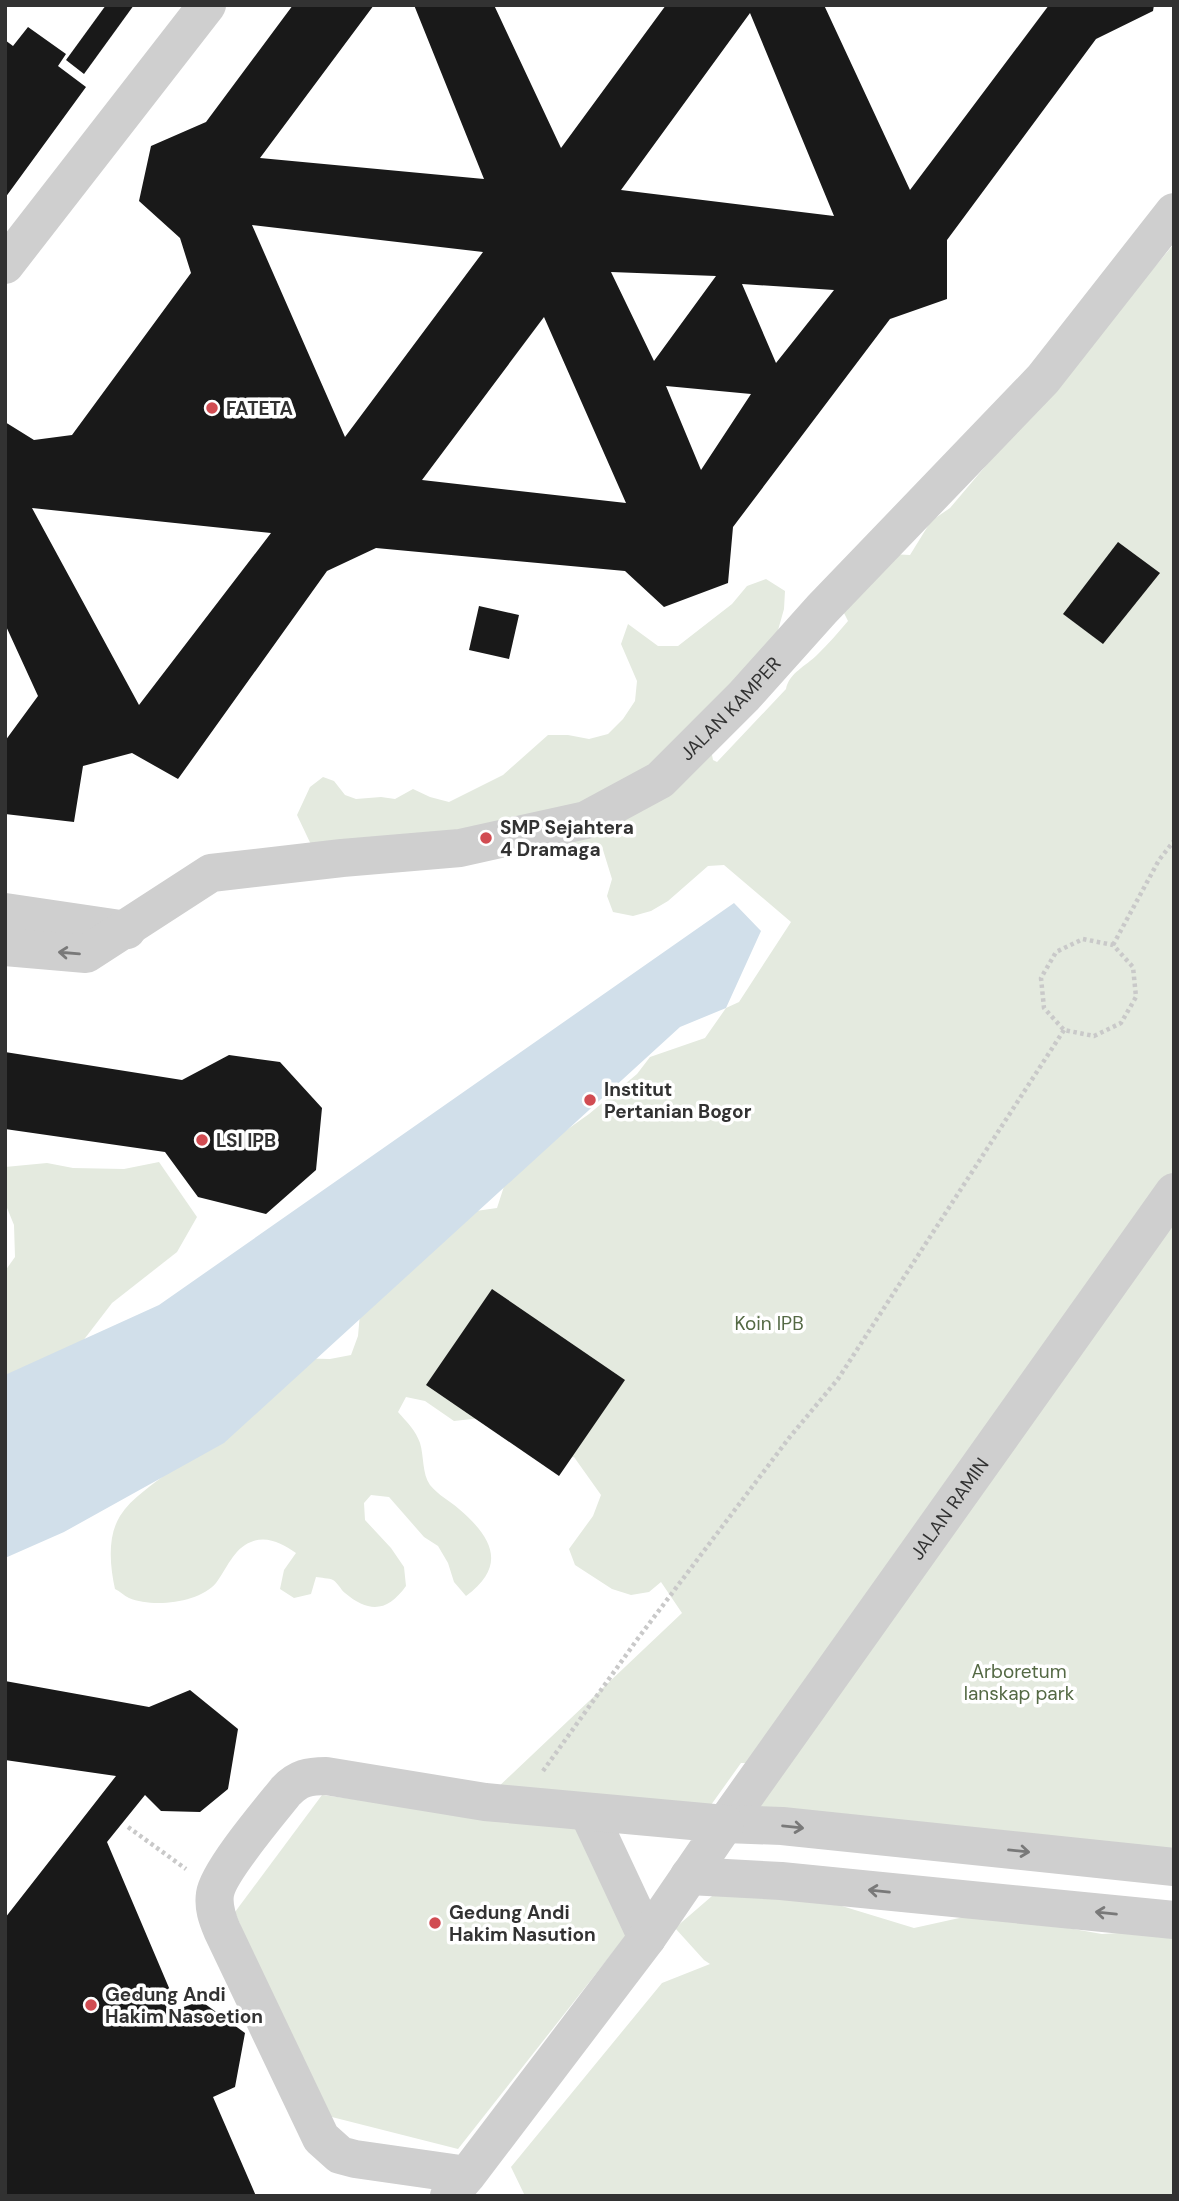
<svg xmlns="http://www.w3.org/2000/svg" width="1179" height="2201" viewBox="0 0 1179 2201" font-family="'DM Sans',sans-serif">
	<rect width="100%" height="100%" fill="#fff"/>
	<g fill="#e4eadf">
		<path d="M1174,244V1850L731,1820L761,1763H741L701,1819L495,1790L682,1613L661,1582L649,1592L631,1595L612,1589L575,1565L569,1549L593,1516L601,1495L574,1457L564,1459L490,1417L454,1421L425,1401L406,1397L398,1412C407,1422 416,1431 420,1443C424,1456 422,1474 430,1485C438,1495 450,1501 459,1509C493,1538 507,1566 466,1596L454,1582L448,1563L438,1546L424,1537L389,1497L371,1495L364,1503L365,1520L391,1548L404,1567L406,1586C388,1611 370,1614 345,1593C341,1590 338,1583 333,1580C329,1578 321,1578 316,1577L311,1594L294,1598L280,1589L284,1570L296,1553C283,1544 267,1535 251,1542C234,1548 226,1570 216,1583C199,1603 153,1608 129,1598C124,1596 120,1591 115,1589C110,1566 107,1537 120,1516C132,1497 152,1486 168,1472C209,1435 249,1396 289,1358L330,1359L351,1355L358,1336L360,1313L476,1211L497,1208L509,1171L589,1114L637,1074L650,1057L705,1038L726,1008L739,1002L791,922L724,865L708,866L668,901L651,911L633,916L613,912L607,896L612,879L603,850C587,848 575,851 560,851C481,850 402,864 324,872L297,815L310,787L323,777L334,781L345,795L356,799L381,797L395,799L413,789L430,797L449,802L503,775L548,735H568L589,739L608,734L623,719L635,701L637,681L621,644L628,624L658,646H678L732,604L747,586L766,579L785,591L784,609L773,648L709,740L713,760L717,762L786,689C789,673 806,666 817,655C828,644 838,633 848,621L838,601L890,554L910,555L931,521L950,508Z"/>
		<path d="M159,1162L197,1217L177,1252L112,1303L56,1376L5,1384V1271L15,1257L14,1225L5,1203V1167L47,1163L73,1168L124,1169Z"/>
		<path d="M322,1795L576,1828L632,1928L458,2149L316,2113L235,1912Z"/>
		<path d="M719,1890L832,1903L914,1928L982,1913L1102,1934L1174,1930V2196H525L511,2167L662,1983L710,1964L704,1960L675,1928Z"/>
	</g>
	<path fill="#d1dfea" d="M734,903L761,931L726,1008L680,1027L224,1443L64,1532L5,1558V1375L159,1305Z"/>
	<g fill="#191919" fill-rule="evenodd">
		<path d="M106,5H134L84,74L66,60Z"/>
		<path d="M293,5H374L260,158L484,179L414,5H494L561,148L666,5H824L910,190L1049,5H1154L1153,11L1096,39L947,240V299L890,319L733,527L728,583L664,607L625,571L376,548L327,571L178,779L132,753L83,766L74,822L5,814V741L38,696L5,624V422L34,440L72,435L191,273L180,238L139,201L151,146L206,122ZM750,13L834,216L621,190ZM252,225L483,252L345,437ZM611,272L716,276L654,361ZM742,284L834,290L776,363ZM544,317L626,503L422,480ZM666,386L751,394L701,470ZM32,508L271,533L139,705Z"/>
		<path d="M28,27L66,54L58,66L86,87L5,198V40L13,46Z"/>
		<path d="M1118,542L1160,573L1103,644L1063,614Z"/>
		<path d="M479,606L519,615L509,659L469,650Z"/>
		<path d="M5,1052L182,1080L229,1055L280,1062L322,1108L316,1170L266,1214L198,1197L165,1152L5,1129Z"/>
		<path d="M492,1289L625,1380L559,1476L426,1385Z"/>
		<path d="M5,1681L149,1707L190,1690L238,1729L228,1789L200,1812L161,1811L145,1795L107,1842L178,2009L201,2001L245,2033L235,2087L213,2097L256,2196H5V1918L116,1776L5,1760Z"/>
	</g>
	<g fill="none" stroke-linecap="round" stroke-linejoin="round">
		<g stroke="#c9c9c9" stroke-width="4.5" stroke-dasharray="3.5 3.5" stroke-linecap="butt">
			<path d="M1083,939L1113,945L1133,967L1136,997L1121,1023L1094,1036L1064,1030L1044,1008L1041,978L1056,952Z"/>
			<path d="M1113,945L1159,860L1174,841"/>
			<path d="M543,1771L639,1637L789,1438L838,1379L1064,1030"/>
			<path d="M128,1827L186,1869"/>
		</g>
		<g stroke="#cfcfcf" stroke-width="38">
			<path d="M5,265L207,5"/>
			<path d="M5,912L127,930"/>
			<path id="s1" d="M5,947L86,954L211,873L342,858L460,848L586,820L660,780L744,696L822,609L1043,379L1174,212"/>
			<path d="M588,1812L647,1938"/>
			<path id="s2" d="M725,1824L1174,1192"/>
			<path d="M725,1824L782,1826L1174,1867"/>
			<path d="M689,1876L781,1881L1174,1920"/>
			<path d="M449,2196L467,2175L647,1938L725,1824L485,1802L326,1776C309,1776 298,1778 286,1791C270,1811 218,1872 215,1894C213,1907 217,1918 222,1930L321,2138L340,2155L355,2159L467,2175"/>
		</g>
	</g>
	<defs><path id="oneway-shaft" d="M-6 0H5M1.5-3L5.5 0L1.5 3" fill="none" stroke-width="1.6" stroke-linecap="round" stroke-linejoin="round" transform="scale(1.75)"/></defs>
	<g stroke="#797979">
		<use href="#oneway-shaft" transform="translate(69 953) rotate(-175)"/>
		<use href="#oneway-shaft" transform="translate(793 1827) rotate(6)"/>
		<use href="#oneway-shaft" transform="translate(1019 1851) rotate(6)"/>
		<use href="#oneway-shaft" transform="translate(879 1891) rotate(-174)"/>
		<use href="#oneway-shaft" transform="translate(1106 1913) rotate(-174)"/>
	</g>
	<g fill="#d14c52" stroke="#fff" stroke-width="2.5">
		<circle cx="212" cy="408" r="7"/>
		<circle cx="486" cy="838" r="7"/>
		<circle cx="590" cy="1100" r="7"/>
		<circle cx="202" cy="1140" r="7"/>
		<circle cx="435" cy="1923" r="7"/>
		<circle cx="91" cy="2005" r="7"/>
	</g>
	<g text-anchor="middle" stroke-width="7" stroke-linejoin="round" paint-order="stroke">
		<g font-size="19" font-weight="bold" fill="#323232" stroke="#fff" text-anchor="start">
			<text x="226" y="415">FATETA</text>
			<text x="500" y="834">SMP Sejahtera<tspan x="500" dy="22">4 Dramaga</tspan></text>
			<text x="604" y="1096">Institut<tspan x="604" dy="22">Pertanian Bogor</tspan></text>
			<text x="216" y="1147">LSI IPB</text>
			<text x="449" y="1919">Gedung Andi<tspan x="449" dy="22">Hakim Nasution</tspan></text>
			<text x="105" y="2001">Gedung Andi<tspan x="105" dy="22">Hakim Nasoetion</tspan></text>
		</g>
		<g font-size="19" fill="#323232" stroke="#fff">
			<text dy="7" stroke="none"><textPath href="#s1" startOffset="794">JALAN KAMPER</textPath></text>
			<text dy="7" stroke="none"><textPath href="#s2" startOffset="387">JALAN RAMIN</textPath></text>
		</g>
		<g font-size="19" fill="#546944" stroke="#fff">
			<text x="769" y="1330">Koin IPB</text>
			<text x="1019" y="1678">Arboretum<tspan x="1019" dy="22">lanskap park</tspan></text>
		</g>
	</g>
	<rect width="1179" height="2201" fill="none" stroke="#323232" stroke-width="14"/>
</svg>
